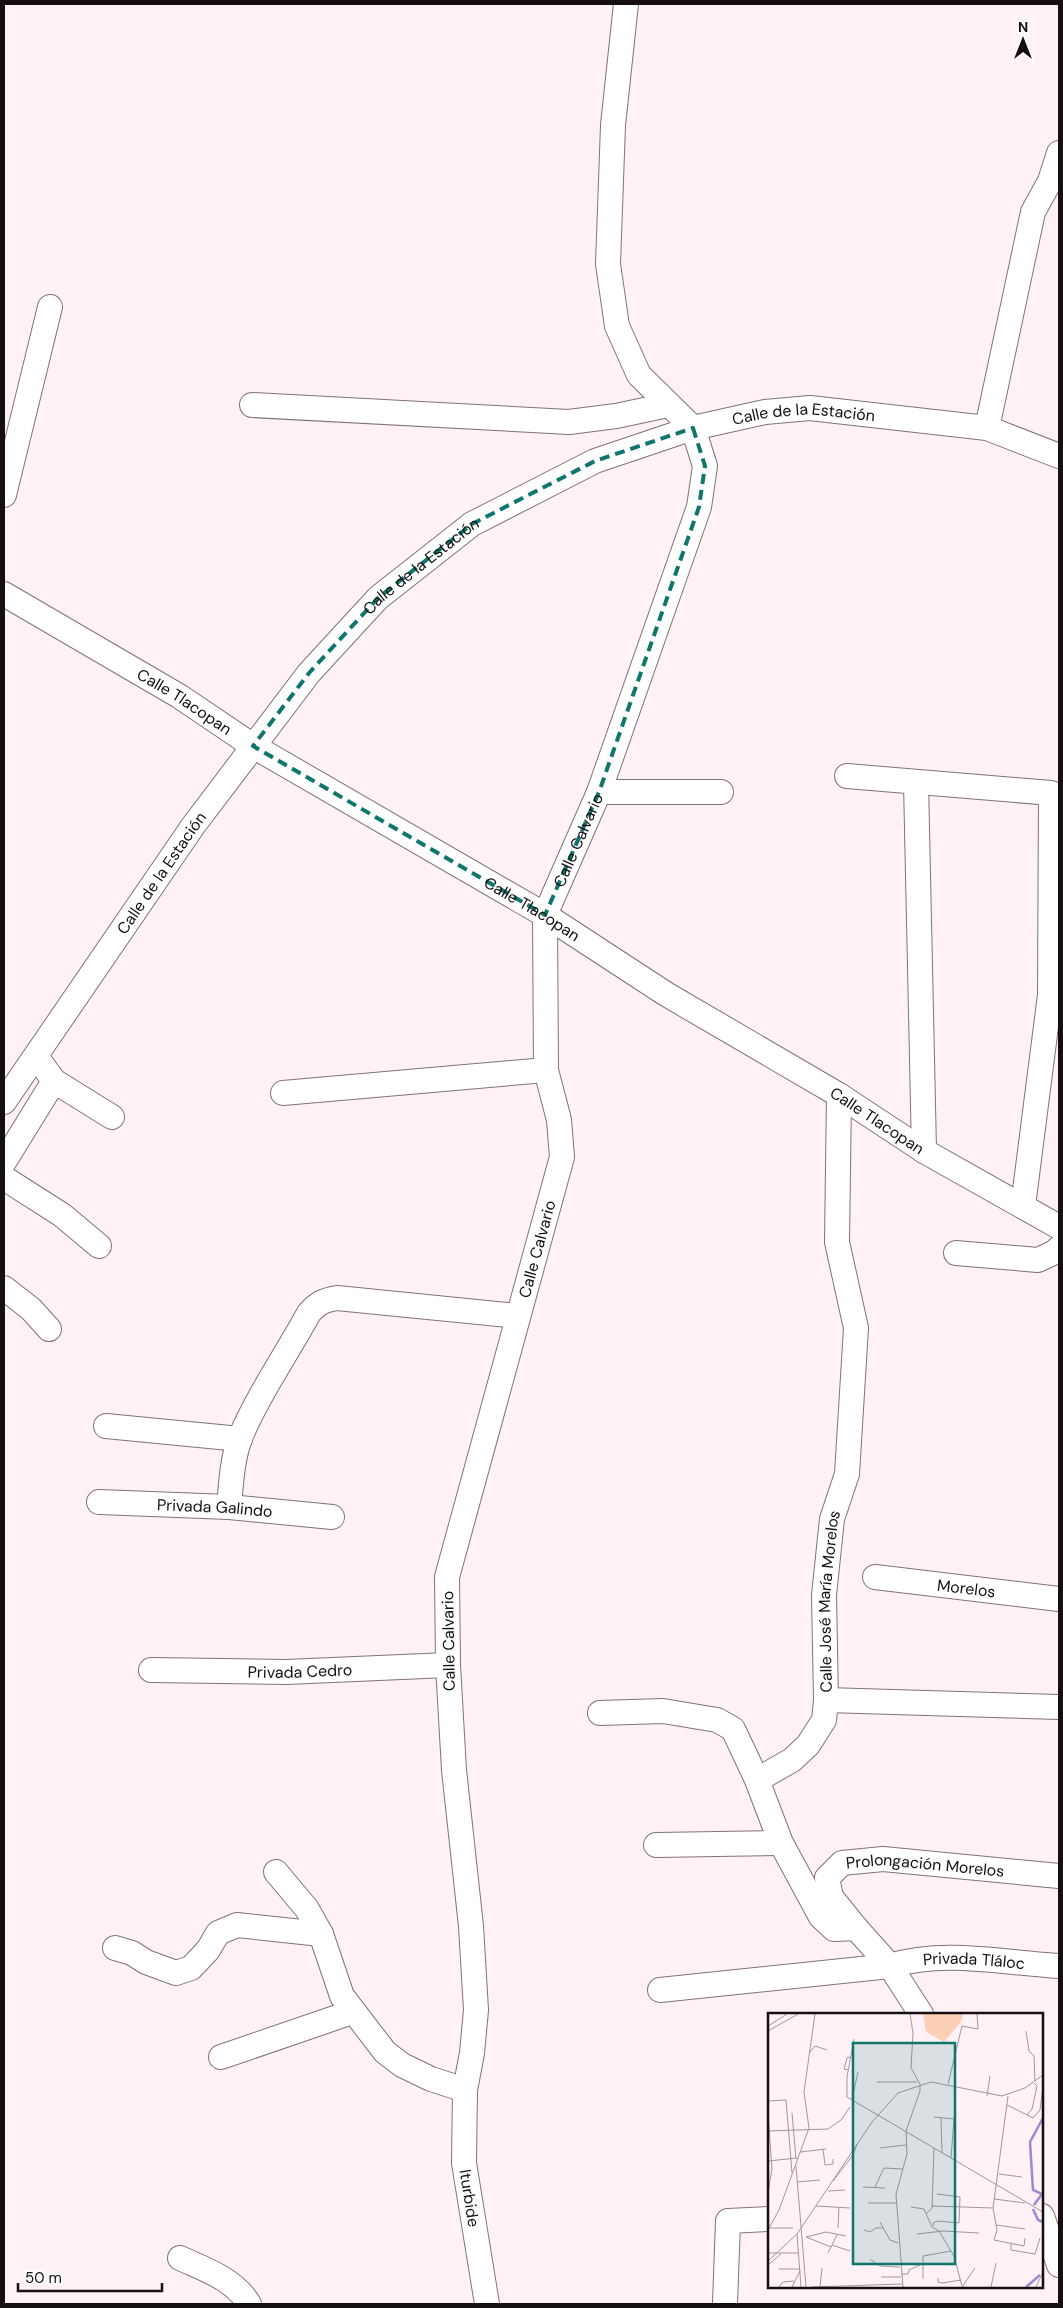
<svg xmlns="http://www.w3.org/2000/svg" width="1063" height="2308" viewBox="0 0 1063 2308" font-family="'DM Sans',sans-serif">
	<rect width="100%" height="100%" fill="#fef2f7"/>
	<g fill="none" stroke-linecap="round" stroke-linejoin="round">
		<defs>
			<g id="minor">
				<path d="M626,4L613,125L608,264L617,326L639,375L693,428"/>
				<path d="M252,405L569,422L616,416L668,405"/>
				<path d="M987,428L1033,212L1050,181L1059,153"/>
				<path d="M4,495L50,307"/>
				<path id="s1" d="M4,594L179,696L253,746L545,915L666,994L839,1095L924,1151L1059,1227"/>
				<path d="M847,776L1051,793L1050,995L1023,1206"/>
				<path d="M916,782L924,1151"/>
				<path d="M599,792H721"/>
				<path d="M54,1081L112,1117"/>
				<path d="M283,1093L546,1070"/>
				<path id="s2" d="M4,1102L193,826L309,673L378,598L472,524L595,461L693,428L765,412L810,408L987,428L1059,456"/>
				<path d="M4,1162L54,1081L36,1056"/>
				<path d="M4,1178L62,1215L99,1246"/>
				<path d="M956,1253L1038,1260L1055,1252L1059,1248"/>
				<path d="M4,1288L31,1309L49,1329"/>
				<path d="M106,1426L240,1439"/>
				<path id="s3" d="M99,1502L229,1507L332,1517"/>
				<path d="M229,1507C231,1484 232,1460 240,1438C258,1395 286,1355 309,1313C318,1303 324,1300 337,1298L517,1316"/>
				<path id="s4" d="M875,1577L1059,1599"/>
				<path id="s5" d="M151,1670L286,1672L448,1665"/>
				<path d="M826,1700L1059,1707"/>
				<path d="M600,1713L663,1711L717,1720L733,1729L757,1780L781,1843L821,1917L834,1929L856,1928L890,1966L921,2014"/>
				<path id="s6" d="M757,1780L792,1760L808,1745L824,1720L826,1700L824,1595L832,1519L847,1474L856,1328L837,1242L839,1095"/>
				<path d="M656,1845L781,1843"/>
				<path d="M276,1872L307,1909L321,1934L342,1996L385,2052L402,2065L431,2079L465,2090"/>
				<path id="s7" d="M856,1928L831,1897L827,1878L842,1863L883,1859L1059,1876"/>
				<path d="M115,1948L132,1953L146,1962L176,1973L191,1968L208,1950L218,1933L237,1925L321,1934"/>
				<path id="s8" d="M660,1990L890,1966C944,1949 1004,1963 1059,1966"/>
				<path d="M221,2057L352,2012"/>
				<path d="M1042,2216L1059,2265"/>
				<path d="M180,2258C206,2270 234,2279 249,2304"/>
				<path id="s9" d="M487,2304L464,2163L465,2090L472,2053L476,2010L471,1926L454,1770L448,1665L447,1577L562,1157L559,1120L546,1070L545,915L599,792L699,507L705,466L693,428"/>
				<path d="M725,2304L728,2221L769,2219"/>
			</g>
		</defs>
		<use href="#minor" stroke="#837178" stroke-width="26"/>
		<use href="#minor" stroke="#fff" stroke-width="24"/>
	</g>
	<path fill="none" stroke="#0f766e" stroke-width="4" stroke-dasharray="10 6" stroke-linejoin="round" d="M693,428L705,466L699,507L599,792L545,915L253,746L309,673L378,598L472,524L595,461Z"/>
	<g text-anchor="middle" stroke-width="4" stroke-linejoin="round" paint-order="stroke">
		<g font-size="16" fill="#150f12" stroke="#fff">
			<text dy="6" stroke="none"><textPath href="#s2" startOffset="1102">Calle de la Estación</textPath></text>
			<text dy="6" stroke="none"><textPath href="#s2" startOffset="682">Calle de la Estación</textPath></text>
			<text dy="6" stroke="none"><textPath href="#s1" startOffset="210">Calle Tlacopan</textPath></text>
			<text dy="6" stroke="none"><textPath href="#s9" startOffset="1492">Calle Calvario</textPath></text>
			<text dy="6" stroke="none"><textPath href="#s2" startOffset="278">Calle de la Estación</textPath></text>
			<text dy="6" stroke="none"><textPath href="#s1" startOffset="615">Calle Tlacopan</textPath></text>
			<text dy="6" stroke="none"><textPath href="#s1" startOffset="1020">Calle Tlacopan</textPath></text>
			<text dy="6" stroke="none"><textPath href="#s9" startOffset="1071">Calle Calvario</textPath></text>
			<text dy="6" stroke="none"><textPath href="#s3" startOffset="116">Privada Galindo</textPath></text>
			<text dy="6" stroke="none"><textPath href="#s4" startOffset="92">Morelos</textPath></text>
			<text dy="6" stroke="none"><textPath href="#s6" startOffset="211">Calle José María Morelos</textPath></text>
			<text transform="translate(448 1641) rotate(-91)" y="6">Calle Calvario</text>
			<text dy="6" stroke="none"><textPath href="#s5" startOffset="149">Privada Cedro</textPath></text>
			<text dy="6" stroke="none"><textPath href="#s7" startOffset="164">Prolongación Morelos</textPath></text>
			<text dy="6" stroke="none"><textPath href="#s8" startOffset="316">Privada Tláloc</textPath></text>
			<text transform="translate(470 2198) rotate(81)" y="6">Iturbide</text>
		</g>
	</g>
	<g transform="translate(768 2013)">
		<rect width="275" height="275" fill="#fef2f7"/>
		<path d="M155,1H195L193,9L176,29L158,19Z" fill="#fccfb7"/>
		<path fill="none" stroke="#9c89d0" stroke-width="2.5" d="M266,192L274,181L265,177L262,129L275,105M265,196L270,207L275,209M258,274L272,262"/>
		<path fill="none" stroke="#a1979b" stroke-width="1" d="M142,1L145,20L143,55L152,71M0,13L19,1M0,18L30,1M258,18L261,38L266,43L267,68M86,26L79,64V84L275,199M42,39L47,33L59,37M81,57L76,56L79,45L83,44M109,69H149M180,71L194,13L210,16L209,1M219,83L222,63M240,83L225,195L229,217L226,227L256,233L257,225M84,86L90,59M0,88L18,87L24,160M239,92L265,105L272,97L275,73M24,100L28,146M0,101L4,156L0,179M259,102L264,96L269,73L266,70M166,104L186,106L183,145M173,105L174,140M0,118L60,116L73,107L82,94M112,135L138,132M55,136L57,152L65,151V146M32,139L58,136M0,148L29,145M28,153L38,274M231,161L254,164M65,168L85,142L89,131M29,169L52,167M95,174L117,175M107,174L116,155L135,156M60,178L77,177M226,186L257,190M100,190H128M48,193L82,195M164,193L225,195M143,194L156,196L164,214L171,218L186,243L194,273M158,201L164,195L166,135M112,209L122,227L130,230M228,212L257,216M166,213L165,210L170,208L191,210L192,184L169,181M2,215H25M70,215L71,194M0,217L11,197L41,115L36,79L47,1M96,217L102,219L108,215H115M29,221L33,274M149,221L175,218L211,220M38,224L58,219L78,223M38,224L63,234M243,230V237L267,241L272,225M64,232L82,238M0,240H31M60,240L69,222M102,246L112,253L132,254M0,248L29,221L104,109L130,80L163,69L234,83L257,75L275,62M0,252L13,241M11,256H32M133,261H140L141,257L154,251M113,264H133M170,265V269L174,270L193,267M155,266V243L183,238M11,274L15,269L26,268M24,274L32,258M44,274L134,271M52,274L54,255M135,274L128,181L139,141L138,118L152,78V71M194,274L207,255M223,274L228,250M268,274L275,259"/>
		<path fill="#0f766e" fill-opacity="0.15" stroke="#0f766e" stroke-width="2.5" d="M85,30H187V251H85Z"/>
		<rect width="275" height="275" fill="none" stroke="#150f12" stroke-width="2.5"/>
	</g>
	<rect width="1063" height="2308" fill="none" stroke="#150f12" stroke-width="10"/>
	<g transform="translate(1023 40)" stroke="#ffffff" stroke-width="4" paint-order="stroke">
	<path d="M0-4L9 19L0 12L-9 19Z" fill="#150f12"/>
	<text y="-8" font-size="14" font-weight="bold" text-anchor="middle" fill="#150f12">N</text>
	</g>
	<path d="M18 2283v8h144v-8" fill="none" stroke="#150f12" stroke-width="2.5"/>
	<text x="25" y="2283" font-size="15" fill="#150f12" stroke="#ffffff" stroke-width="4" paint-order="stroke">50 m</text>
</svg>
